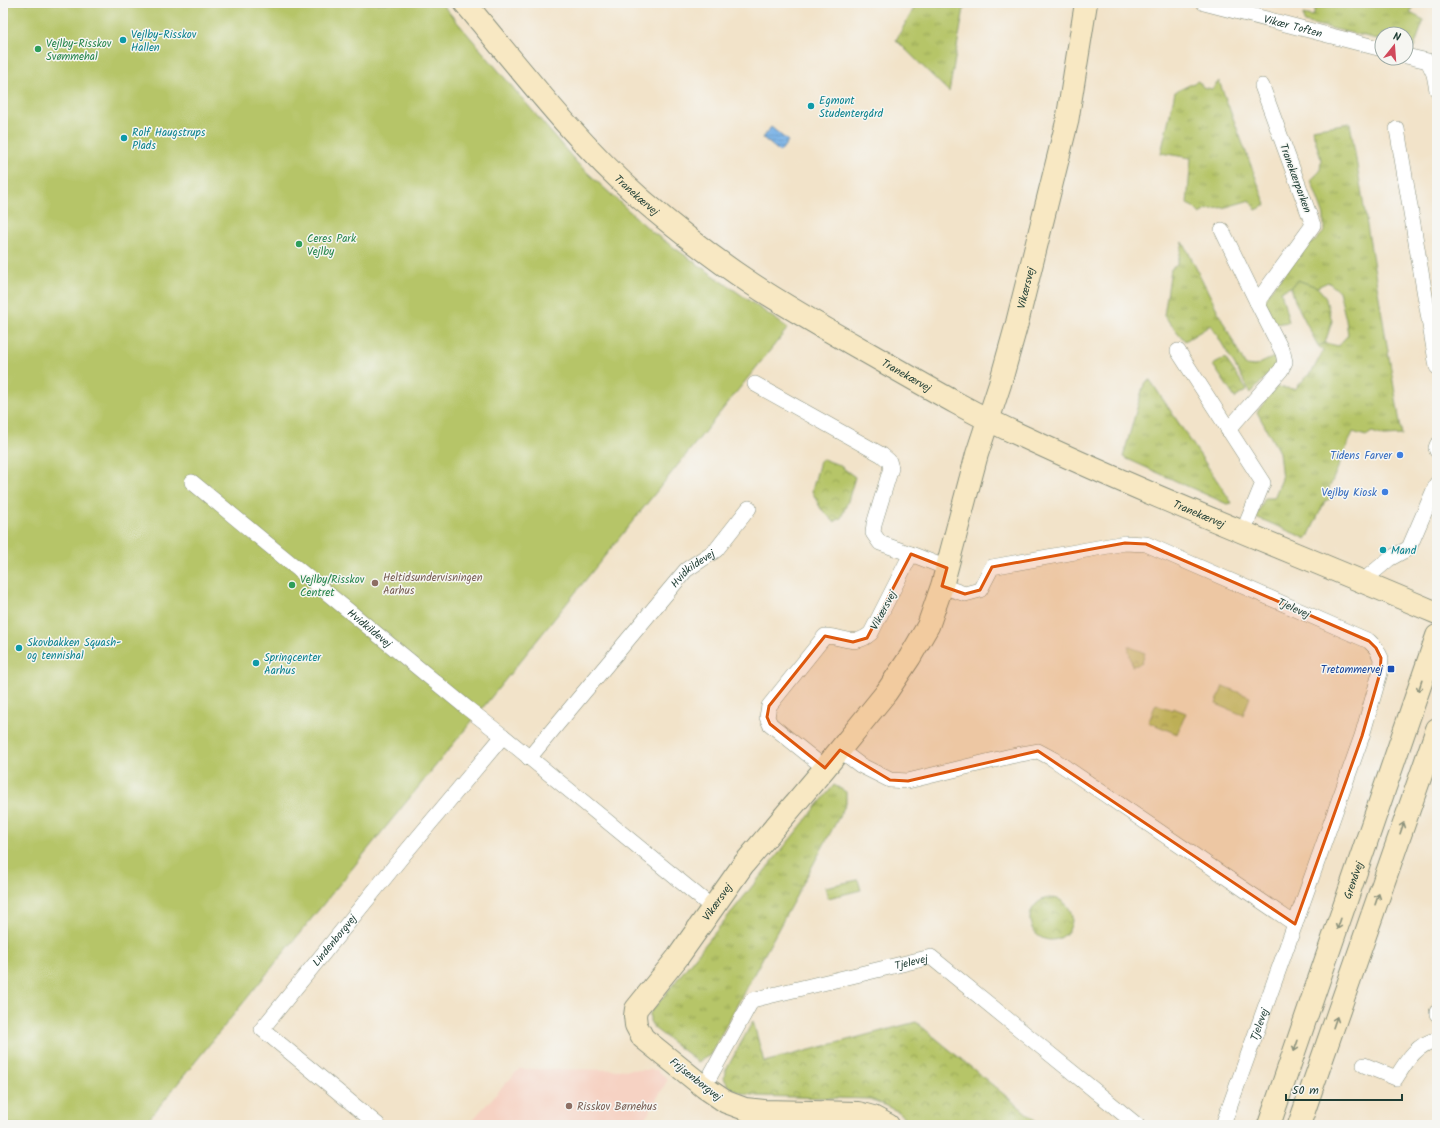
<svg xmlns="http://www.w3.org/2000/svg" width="1440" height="1128" viewBox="0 0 1440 1128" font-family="Kalam,sans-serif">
	<defs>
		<pattern id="grass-tufts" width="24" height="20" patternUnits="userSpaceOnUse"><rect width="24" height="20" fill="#b6c567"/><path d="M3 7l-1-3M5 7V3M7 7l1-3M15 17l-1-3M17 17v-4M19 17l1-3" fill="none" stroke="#93a156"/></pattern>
		<pattern id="park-crowns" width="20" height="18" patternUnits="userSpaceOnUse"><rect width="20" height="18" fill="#b6c567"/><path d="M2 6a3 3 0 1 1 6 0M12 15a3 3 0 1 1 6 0" fill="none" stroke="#93a156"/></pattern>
		<pattern id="water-rules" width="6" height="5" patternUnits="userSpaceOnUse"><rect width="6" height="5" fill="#76b0e6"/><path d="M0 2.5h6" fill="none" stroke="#6090bb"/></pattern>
	</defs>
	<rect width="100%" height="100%" fill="#f6f6f2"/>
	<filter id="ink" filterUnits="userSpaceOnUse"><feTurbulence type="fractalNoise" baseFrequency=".025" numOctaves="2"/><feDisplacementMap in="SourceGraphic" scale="8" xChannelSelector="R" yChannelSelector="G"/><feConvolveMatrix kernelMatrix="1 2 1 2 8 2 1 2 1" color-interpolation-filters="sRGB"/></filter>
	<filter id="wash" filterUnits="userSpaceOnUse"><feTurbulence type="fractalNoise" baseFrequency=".012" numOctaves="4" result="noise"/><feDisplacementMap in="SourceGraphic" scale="16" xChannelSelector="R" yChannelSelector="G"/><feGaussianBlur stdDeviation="0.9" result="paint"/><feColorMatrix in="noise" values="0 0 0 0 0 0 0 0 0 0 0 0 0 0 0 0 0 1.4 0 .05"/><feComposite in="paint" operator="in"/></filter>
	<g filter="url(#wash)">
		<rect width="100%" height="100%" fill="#f2e3c9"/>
		<path fill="#f6d2c3" d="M519,1069L657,1070L668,1079L642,1125H468Z"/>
		<g fill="url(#grass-tufts)" stroke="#6a814e">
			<path d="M917,3H965L949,92L896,40Z"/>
			<path d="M1317,3H1414L1410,13L1424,20L1414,47L1406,45V34H1382V40L1304,22L1303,14L1313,16Z"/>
			<path d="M1198,81L1203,87L1212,89L1219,81L1266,205L1256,210L1250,200L1226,207L1206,210L1200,214L1193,207L1187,204L1191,158L1161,153L1175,92Z"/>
			<path d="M1350,123L1402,435L1384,436L1372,432L1366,436L1353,432L1328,491L1336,496L1325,501L1307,539L1256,517L1265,498H1274L1282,479L1279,452L1257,412L1276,387L1295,389L1313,370L1323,351L1318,346L1325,343L1338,346L1348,335L1346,320L1339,291L1328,282L1317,287L1297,280L1291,287L1281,291L1289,322L1274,324L1264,305L1267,294L1309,244L1315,241L1324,232V216L1311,180L1320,171L1321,159L1312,129Z"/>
			<path d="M1183,242L1245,365L1255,366L1274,357L1276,366L1251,393L1211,325L1185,341L1164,316L1171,269L1177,265Z"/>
			<path d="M1150,380L1232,503L1227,504L1123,457L1143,387L1147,381Z"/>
			<path d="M834,785L846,792V804L710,1055L698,1062L654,1028L650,1021V1013Z"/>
		</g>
		<g fill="url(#park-crowns)" stroke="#6a814e">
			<path d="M1297,280L1317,287L1325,296L1332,321L1325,343L1318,346L1295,301L1291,287Z"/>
			<path d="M1225,358L1247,390L1235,398L1213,365Z"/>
			<path d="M823,459L839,465L855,477L848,501L841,518L834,522L821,509L812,491L820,461Z"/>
			<path d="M1128,646L1145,653L1141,664L1132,666Z"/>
			<path d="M1156,704L1172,710L1173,708L1186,713L1177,734L1148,722Z"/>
			<circle cx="1051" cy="919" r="21"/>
			<path d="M753,1021L764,1062L916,1022L1041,1125H913L899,1112L871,1099L759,1096C745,1094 730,1093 724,1078L725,1072Z"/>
		</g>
		<g fill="#b6c567" stroke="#6a814e">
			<path d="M3,3H441L577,163L652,232L788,328L485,705L144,1125H3Z"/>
			<path d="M1223,686L1250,697L1243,715L1216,704Z"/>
			<path d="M858,880L861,890L828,898L825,887Z"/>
		</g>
		<path fill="url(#water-rules)" stroke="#4a768d" d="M771,127L788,141L780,152L763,138Z"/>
	</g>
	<g filter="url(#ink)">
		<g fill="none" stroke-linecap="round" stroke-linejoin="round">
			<defs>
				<g id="street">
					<path id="s1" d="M1204,3L1382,49"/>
					<path d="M1406,56L1428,61L1434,74L1437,90"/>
					<path d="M1397,129L1437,367"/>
					<path d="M1222,230L1257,302L1283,353L1285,362L1281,370L1228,430"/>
					<path d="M1257,302L1313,225L1262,86"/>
					<path d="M1178,351L1263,483L1243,532"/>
					<path d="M755,384L882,455L889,461L891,468L874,524L873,533L880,543L911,554L871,633C855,648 843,636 825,636L769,706L767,717L770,724L825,768"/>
					<path d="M1437,445L1436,448L1437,451"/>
					<path id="s2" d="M192,482L467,708L503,736L713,908"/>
					<path d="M911,554L947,568"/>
					<path d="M1363,581L1389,559L1409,548L1437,483"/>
					<path d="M840,750L860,765L890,780L908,781L1011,756L1038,751L1053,759L1295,924L1362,736L1380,673L1381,658L1376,648L1369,641L1146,544L1125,543L992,567L980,590L965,594L942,586"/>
					<path id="s3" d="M529,758L686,570L716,550L749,508"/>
					<path d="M1437,1012V1014"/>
					<path d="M1364,1065L1396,1078C1406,1062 1417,1043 1437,1040"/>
					<path id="s4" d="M704,1087L752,1000L931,957L1137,1125"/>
					<path id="s5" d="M378,1125L262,1029L405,853L503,736"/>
					<path id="s6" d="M1223,1125L1295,924"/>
				</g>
				<g id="secondary">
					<path id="s7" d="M465,3C521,70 575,141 641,199C676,229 714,259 752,284C790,309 829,331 868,353C919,382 969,412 1022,436C1159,500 1299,554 1437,613"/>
					<path id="s8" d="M888,1125L873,1117L858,1113L764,1111L745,1109L726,1102L704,1087L643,1038L636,1025L635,1016L636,1009L678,957L743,865L825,768L886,693L910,657L928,626L942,586L977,454L1000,384L1017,323L1067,122L1086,3"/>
					<path id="s9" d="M1269,1125L1437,636"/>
					<path d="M1299,1125L1437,729"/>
				</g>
			</defs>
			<use href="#street" stroke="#88907e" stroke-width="16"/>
			<use href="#secondary" stroke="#88907e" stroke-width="24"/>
			<use href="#street" stroke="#fff" stroke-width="15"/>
			<use href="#secondary" stroke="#f8e8c3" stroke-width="22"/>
		</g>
		<defs><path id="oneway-shaft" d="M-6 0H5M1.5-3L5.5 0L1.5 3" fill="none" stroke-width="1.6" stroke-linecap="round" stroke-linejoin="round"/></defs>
		<g stroke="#8c927c">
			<use href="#oneway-shaft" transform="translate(1420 686) rotate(108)"/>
			<use href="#oneway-shaft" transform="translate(1402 828) rotate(-71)"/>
			<use href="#oneway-shaft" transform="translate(1377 899) rotate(-71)"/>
			<use href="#oneway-shaft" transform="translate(1339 924) rotate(109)"/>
			<use href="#oneway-shaft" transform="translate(1335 1022) rotate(-71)"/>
			<use href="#oneway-shaft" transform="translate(1296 1046) rotate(109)"/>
		</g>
	</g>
	<path fill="#de580e" fill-opacity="0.2" stroke="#de580e" stroke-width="3" stroke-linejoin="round" d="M1125,543L1146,544L1369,641L1376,648L1381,658L1380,673L1362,736L1295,924L1038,751L908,781L890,780L840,750L825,768L770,724L767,717L769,706L825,636L853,642L867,638L911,554L947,568L942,586L965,594L980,590L992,567Z"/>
	<g fill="#0f9aa8" stroke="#f6f6f2" stroke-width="1.5">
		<circle cx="123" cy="40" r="4"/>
		<circle cx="811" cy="106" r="4"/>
		<circle cx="124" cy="138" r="4"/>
		<circle cx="1383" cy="550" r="4"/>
		<circle cx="19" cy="648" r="4"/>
		<circle cx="256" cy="663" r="4"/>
	</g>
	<g fill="#2e9e5b" stroke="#f6f6f2" stroke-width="1.5">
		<circle cx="38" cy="49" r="4"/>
		<circle cx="299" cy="244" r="4"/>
		<circle cx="292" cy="585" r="4"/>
	</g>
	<g fill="#3f7fe0" stroke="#f6f6f2" stroke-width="1.5">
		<circle cx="1400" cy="455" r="4"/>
		<circle cx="1385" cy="492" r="4"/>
	</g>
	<g fill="#8d6e63" stroke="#f6f6f2" stroke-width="1.5">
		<circle cx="375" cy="583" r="4"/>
		<circle cx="569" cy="1106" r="4"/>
	</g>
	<rect fill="#1a4fb4" stroke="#f6f6f2" stroke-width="1.5" x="1387" y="665" width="8" height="8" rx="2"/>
	<g text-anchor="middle" stroke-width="3" stroke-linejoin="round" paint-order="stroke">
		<g font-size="11" fill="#1f3d34" stroke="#f6f6f2">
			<text dy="4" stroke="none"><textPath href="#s1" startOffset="92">Vikær Toften</textPath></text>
			<text transform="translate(1296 178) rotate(70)" y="4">Tranekærparken</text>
			<text dy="4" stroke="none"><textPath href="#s7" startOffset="258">Tranekærvej</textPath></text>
			<text dy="4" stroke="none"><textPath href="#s8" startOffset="1136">Vikærsvej</textPath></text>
			<text dy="4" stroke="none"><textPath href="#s7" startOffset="583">Tranekærvej</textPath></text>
			<text dy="4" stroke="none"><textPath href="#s7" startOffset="907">Tranekærvej</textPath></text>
			<text dy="4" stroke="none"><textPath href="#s3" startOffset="251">Hvidkildevej</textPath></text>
			<text transform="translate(1294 608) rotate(24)" y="4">Tjelevej</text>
			<text transform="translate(883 610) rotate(-62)" y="4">Vikærsvej</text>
			<text dy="4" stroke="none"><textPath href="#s2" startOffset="230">Hvidkildevej</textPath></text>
			<text dy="4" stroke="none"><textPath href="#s9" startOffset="259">Grenåvej</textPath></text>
			<text dy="4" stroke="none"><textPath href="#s8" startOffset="436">Vikærsvej</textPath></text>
			<text dy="4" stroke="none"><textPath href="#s5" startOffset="265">Lindenborgvej</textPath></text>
			<text dy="4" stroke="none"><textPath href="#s4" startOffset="263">Tjelevej</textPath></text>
			<text dy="4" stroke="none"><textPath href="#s6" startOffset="107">Tjelevej</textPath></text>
			<text transform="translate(696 1079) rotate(38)" y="4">Frijsenborgvej</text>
		</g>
		<g font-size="11" fill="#0d838f" stroke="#f6f6f2" text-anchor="start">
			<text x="131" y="38">Vejlby-Risskov<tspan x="131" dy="13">Hallen</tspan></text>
			<text x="819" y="104">Egmont<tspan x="819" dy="13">Studentergård</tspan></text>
			<text x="132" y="136">Rolf Haugstrups<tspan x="132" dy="13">Plads</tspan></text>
			<text x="1391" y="554">Mand</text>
			<text x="27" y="646">Skovbakken Squash-<tspan x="27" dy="13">og tennishal</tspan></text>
			<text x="264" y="661">Springcenter<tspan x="264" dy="13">Aarhus</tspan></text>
		</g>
		<g font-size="11" fill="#27864d" stroke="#f6f6f2" text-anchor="start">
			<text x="46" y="47">Vejlby-Risskov<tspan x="46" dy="13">Svømmehal</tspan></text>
			<text x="307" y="242">Ceres Park<tspan x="307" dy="13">Vejlby</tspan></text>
			<text x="300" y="583">Vejlby/Risskov<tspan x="300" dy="13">Centret</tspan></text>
		</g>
		<g font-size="11" fill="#366cbe" stroke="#f6f6f2" text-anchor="end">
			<text x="1392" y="459">Tidens Farver</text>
			<text x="1377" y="496">Vejlby Kiosk</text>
		</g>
		<g font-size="11" fill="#785e54" stroke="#f6f6f2" text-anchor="start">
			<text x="383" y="581">Heltidsundervisningen<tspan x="383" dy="13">Aarhus</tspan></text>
			<text x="577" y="1110">Risskov Børnehus</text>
		</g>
		<g font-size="11" fill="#164399" stroke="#f6f6f2" text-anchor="end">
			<text x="1383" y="673">Tretommervej</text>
		</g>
	</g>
	<rect width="1440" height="1128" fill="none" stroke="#f6f6f2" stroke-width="16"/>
	<g transform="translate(1394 46) rotate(17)"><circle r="19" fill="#f6f6f2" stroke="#a0aca6"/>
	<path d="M0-3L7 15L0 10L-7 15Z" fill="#d1495b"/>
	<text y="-6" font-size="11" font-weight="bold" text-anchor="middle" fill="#1f3d34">N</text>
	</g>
	<path d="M1286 1094v6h116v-6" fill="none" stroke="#1f3d34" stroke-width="2"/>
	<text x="1292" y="1094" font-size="12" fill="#1f3d34" stroke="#f6f6f2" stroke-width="3" paint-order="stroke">50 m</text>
</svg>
